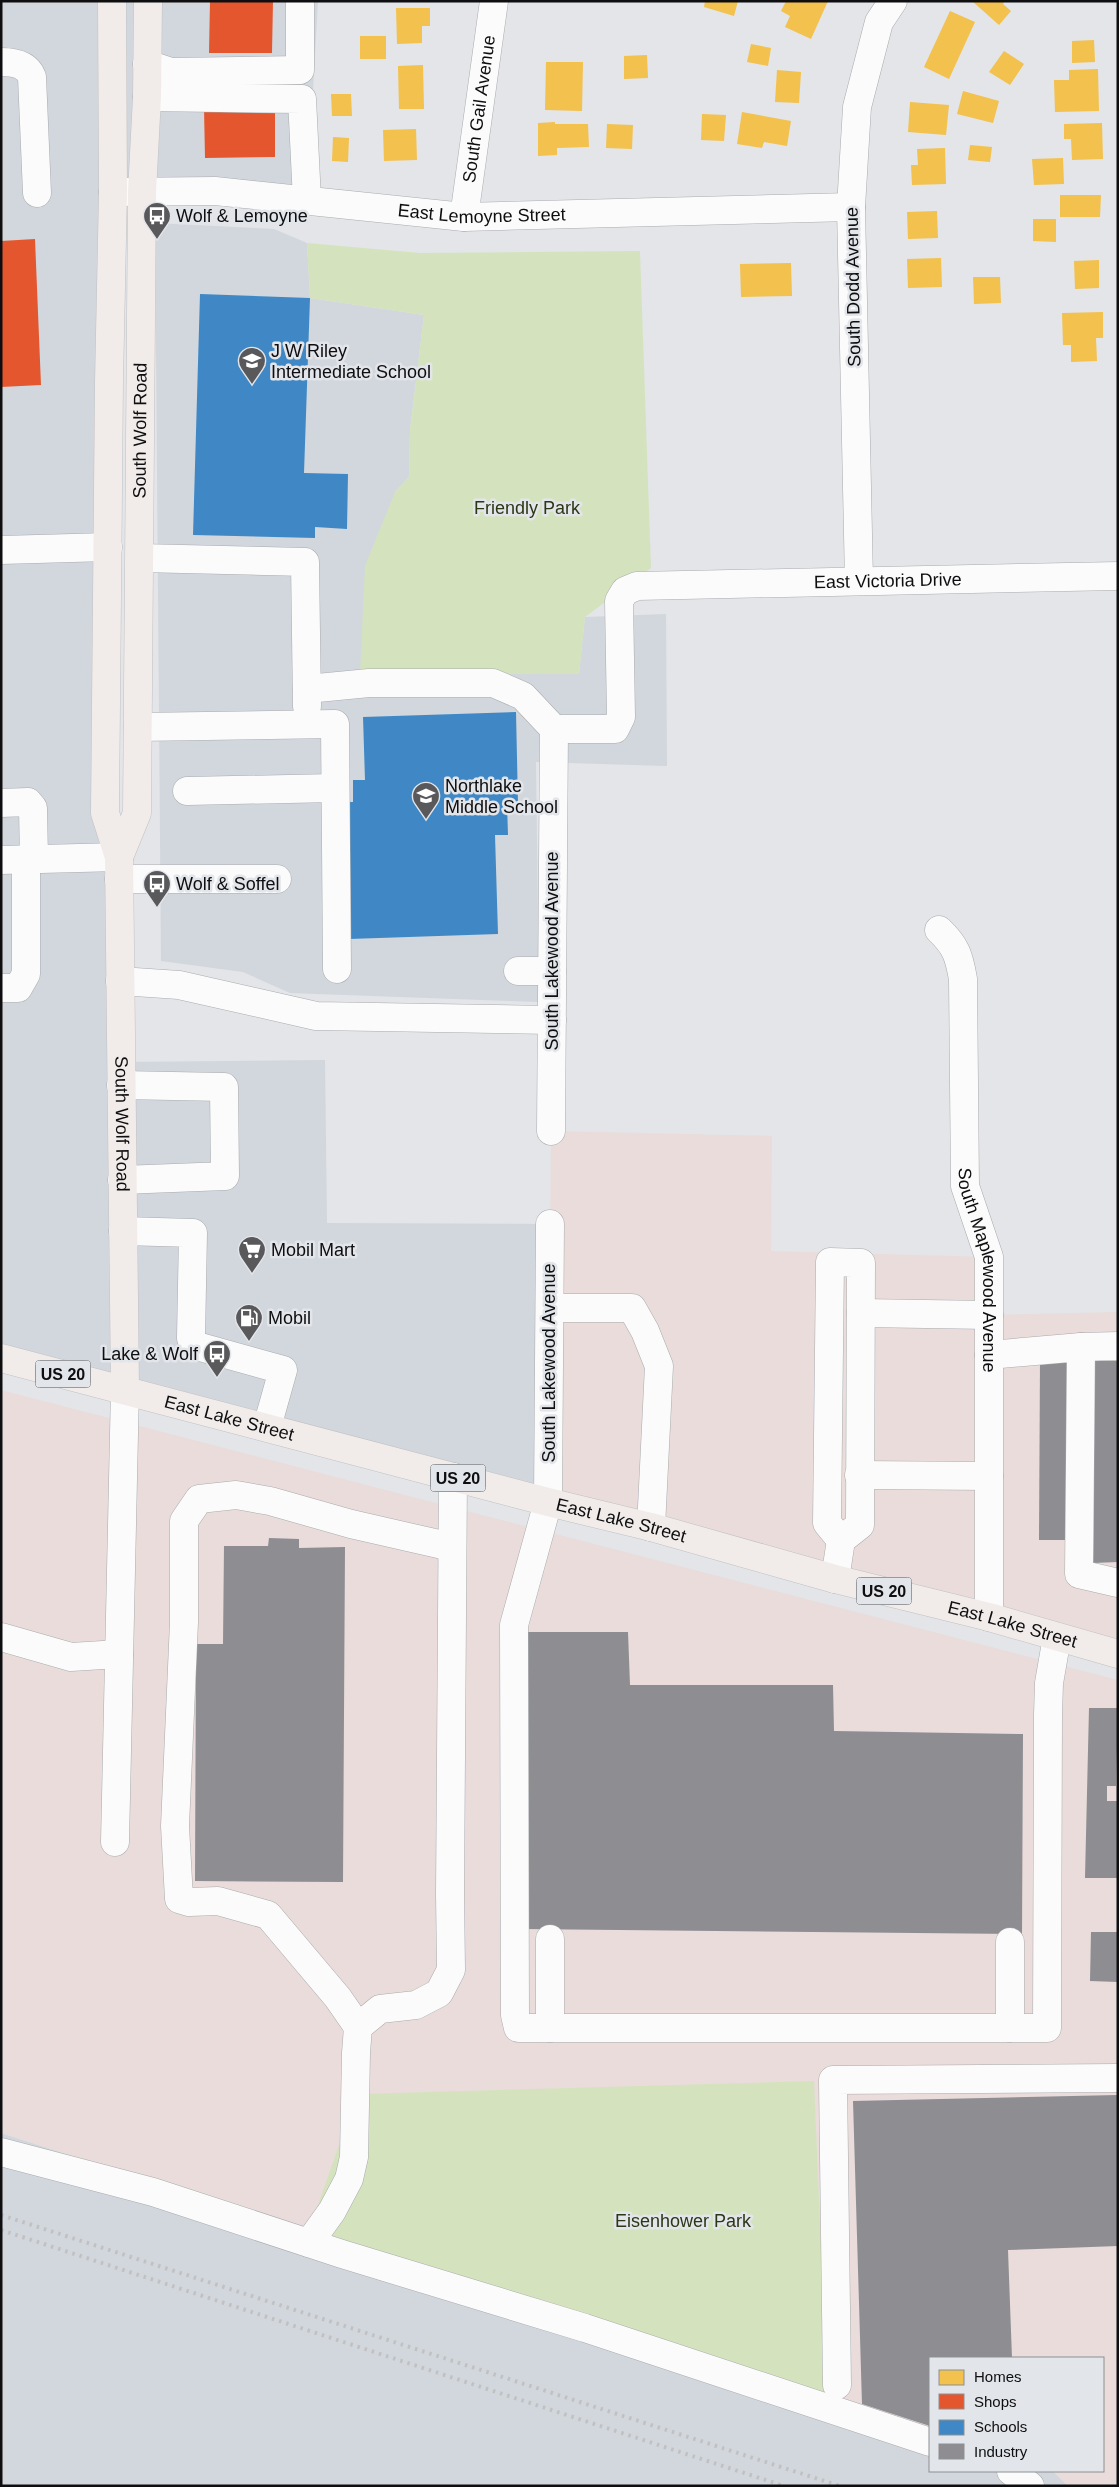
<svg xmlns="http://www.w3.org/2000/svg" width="1119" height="2487" viewBox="0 0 1119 2487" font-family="Helvetica,sans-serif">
	<rect width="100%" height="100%" fill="#e3e5e8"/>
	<g fill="#d2d7dd">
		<path d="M1,1H318L307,200L125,192L117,531L121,1062L325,1060L327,1223L550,1224L548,1502L1,1358Z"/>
		<path d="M155,223L274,229L307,243L310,298L424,315L410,430L409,477L395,492L579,673L585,617L666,614L667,766L536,762L539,1002L290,993L243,972L161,961Z"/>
		<path d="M1,2133L930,2431V2471H1053L1068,2486H1Z"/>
	</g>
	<g fill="#e9dcda">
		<path d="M551,1131L772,1136L771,1251L989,1257V1315L1118,1312V1656L548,1502Z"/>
		<path d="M1,1390L1118,1680V2486H1068L1053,2471H1103V2358H930V2431L1,2133Z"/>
	</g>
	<g fill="#d4e3be">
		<path d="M307,243L420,253L640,251L651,568L585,617L579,674H360L365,566L395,492L409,477L410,430L424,315L310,298Z"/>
		<path d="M814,2081L828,2414L306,2239L357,2094Z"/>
	</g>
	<g fill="#f2c14e">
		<path d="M705,1H738L734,16L704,7Z"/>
		<path d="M786,1H828L811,39L785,27L790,16L781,11Z"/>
		<path d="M972,1H1005L1003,4L1011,11L999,25Z"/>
		<path d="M396,8H430V26H422V43L397,44Z"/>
		<path d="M950,11L975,22L949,79L924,67Z"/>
		<rect x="360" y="36" width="26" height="23"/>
		<path d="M1094,40L1095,62L1072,63V41Z"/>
		<path d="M751,44L771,48L768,66L747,62Z"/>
		<path d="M1004,51L1024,64L1010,85L989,72Z"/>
		<path d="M647,55L648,78L624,79V56Z"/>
		<path d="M546,62H583L582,111L545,110Z"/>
		<path d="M423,65L424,109H399L398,66Z"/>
		<path d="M1098,69L1099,111L1055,112L1054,80H1069V70Z"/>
		<path d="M777,70L801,72L799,103L775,102Z"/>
		<path d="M963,91L999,101L993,123L957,114Z"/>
		<path d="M331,94H351L352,116H332Z"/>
		<path d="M910,102L949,105L946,135L908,132Z"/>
		<path d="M742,112L791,121L787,146L764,142L762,148L737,144Z"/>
		<path d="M702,114L726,115L724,141L701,140Z"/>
		<path d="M555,122V124H588L589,147L557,148V155L538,156V123Z"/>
		<path d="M1102,123L1103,159L1072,160L1071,139H1064V124Z"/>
		<path d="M607,124L633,125L632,149L606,148Z"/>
		<path d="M416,129L417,160L384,161L383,130Z"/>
		<path d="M333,137L349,138L348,162L332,161Z"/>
		<path d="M970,145L992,147L990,162L968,160Z"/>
		<path d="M945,148L946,184L912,185L911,165H918L917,149Z"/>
		<path d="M1063,158L1064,184L1034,185L1032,159Z"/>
		<path d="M1060,195H1101L1100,217H1060Z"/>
		<path d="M937,211L938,238L908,239L907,212Z"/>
		<path d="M1033,219H1056V242L1033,241Z"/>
		<path d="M941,258L942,287L908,288L907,259Z"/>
		<path d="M1099,260V288L1075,289L1074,261Z"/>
		<path d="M791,263L792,296L741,297L740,264Z"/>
		<path d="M973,277H1000L1001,303L974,304Z"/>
		<path d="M1103,312V338H1096L1097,361L1071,362V345H1063L1062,313Z"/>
	</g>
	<g fill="#e4572e">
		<path d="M210,1H273L272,53H209Z"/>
		<path d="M275,107V157L205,158L204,108Z"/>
		<path d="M35,239L41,385L1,387V241Z"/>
	</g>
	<g fill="#3f88c5">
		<path d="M200,294L310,298L304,473L348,474L347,529L315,527V538L193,535Z"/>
		<path d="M516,712L518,804H507L508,835H495L498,934L349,939L345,802H353V780H365L363,717Z"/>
	</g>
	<g fill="#8d8d92">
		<path d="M1040,1361L1070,1362V1540H1039Z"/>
		<path d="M1094,1361H1118V1562L1093,1563Z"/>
		<path d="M269,1538L299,1539V1548L345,1547L343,1882L195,1881L196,1644H223L224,1546H268Z"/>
		<path d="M525,1632H628L630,1685H833L834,1731L1023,1734L1022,1934L523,1929Z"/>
		<path d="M1089,1708H1118L1116,1786H1107V1801H1118V1878H1085Z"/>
		<path d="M1091,1932H1118V1982L1090,1981Z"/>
		<path d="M1118,2095V2246L1008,2250L1012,2358H930V2426L862,2404L853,2101Z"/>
	</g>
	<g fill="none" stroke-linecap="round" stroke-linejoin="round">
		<defs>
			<g id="minor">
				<path d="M1,62C14,62 27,64 32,77L37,193"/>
				<path d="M147,64L171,72L300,70V1"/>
				<path d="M147,97L302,99L307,200"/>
				<path id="s1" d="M113,192L215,191L464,217L851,207"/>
				<path id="s2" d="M464,217L494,1"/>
				<path d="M1,550L108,547"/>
				<path d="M140,558L305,562L307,706"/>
				<path d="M859,581L851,207L857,107L879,22L893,1"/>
				<path d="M307,689L369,683H493L523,696L554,729L551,1131"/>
				<path d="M138,727L335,724L337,969"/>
				<path id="s3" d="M554,729H615L621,717L619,601L625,591L637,586L1118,576"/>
				<path d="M187,791L335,788"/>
				<path d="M1,803L28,802L33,808L34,859"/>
				<path d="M1,860L119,857"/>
				<path d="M119,879H277"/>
				<path id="s4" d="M939,930C956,946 959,956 963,979L965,1186L989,1257V1617"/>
				<path d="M518,971H552"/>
				<path d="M120,981L179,985L316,1016L552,1020"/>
				<path d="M1,988H18L26,974V859"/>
				<path d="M121,1085L224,1087L225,1176L122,1180"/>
				<path d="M550,1224L548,1502L514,1625L515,2015L518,2028H1047L1048,1715L1049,1683L1057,1637"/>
				<path d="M123,1231L193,1233L191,1338L193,1345L283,1370L267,1427"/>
				<path d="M550,1308H632L645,1331L659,1366L651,1527"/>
				<path d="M861,1313L989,1315"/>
				<path d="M1081,1347L1118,1346"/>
				<path d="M989,1355L1081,1347L1079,1574L1118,1583"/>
				<path d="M859,1475L989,1476"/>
				<path d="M835,1579L841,1540L827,1523L830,1262L861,1263L860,1525L841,1540"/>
				<path d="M1,1637L71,1657L119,1654"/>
				<path d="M115,1842L125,1389"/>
				<path d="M550,1939V2028"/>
				<path d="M358,2027L338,1998L268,1915L218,1901L189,1902L179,1899L175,1826L184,1622V1521L199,1499L236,1495L270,1501L351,1524L452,1547"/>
				<path d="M1010,2028V1942"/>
				<path d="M1,2152L153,2192L342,2254L585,2328L930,2442"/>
				<path d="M309,2243L332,2211L349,2179L354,2157L356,2053L358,2027L380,2009L416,2005L439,1993L451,1970L450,1894L453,1477"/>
				<path d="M837,2385L833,2080L1118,2078"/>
				<path d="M1011,2471L1030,2486"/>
			</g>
			<g id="major">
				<path id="s5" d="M112,1L113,192L109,382L105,813L119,857L125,1389"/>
				<path id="s6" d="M119,857L137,813L142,192L147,97L148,1"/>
				<path id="s7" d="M1,1358L548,1502L651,1527L835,1579L989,1617L1118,1654"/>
			</g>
		</defs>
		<use href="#minor" stroke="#a9abad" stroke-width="29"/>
		<use href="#major" stroke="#c0c1c3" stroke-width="29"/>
		<use href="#minor" stroke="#fbfbfc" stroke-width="28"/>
		<use href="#major" stroke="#f1ece9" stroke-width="28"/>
		<g stroke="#c1c1c2" stroke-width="4" stroke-dasharray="2.5 5" stroke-linecap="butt">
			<path d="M1,2215L840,2486"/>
			<path d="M1,2230L784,2486"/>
		</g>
	</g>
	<defs>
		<symbol id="bus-pin" viewBox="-11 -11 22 30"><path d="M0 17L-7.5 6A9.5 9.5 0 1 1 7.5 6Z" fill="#59595c" stroke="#e2e5e9"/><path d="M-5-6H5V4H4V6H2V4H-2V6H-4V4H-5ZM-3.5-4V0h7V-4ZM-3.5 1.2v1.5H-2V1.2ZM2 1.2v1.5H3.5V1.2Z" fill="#fff"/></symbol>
		<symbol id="school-pin" viewBox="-11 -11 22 30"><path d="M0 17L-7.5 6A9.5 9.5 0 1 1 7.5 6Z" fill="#59595c" stroke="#e2e5e9"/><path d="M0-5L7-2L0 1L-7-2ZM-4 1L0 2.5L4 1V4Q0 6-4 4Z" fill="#fff"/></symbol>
		<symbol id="supermarket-pin" viewBox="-11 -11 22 30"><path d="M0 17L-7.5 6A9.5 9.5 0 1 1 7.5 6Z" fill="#59595c" stroke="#e2e5e9"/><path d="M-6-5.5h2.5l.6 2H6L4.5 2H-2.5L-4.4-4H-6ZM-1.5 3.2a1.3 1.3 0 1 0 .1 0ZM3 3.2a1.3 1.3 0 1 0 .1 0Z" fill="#fff"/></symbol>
		<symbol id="fuel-pin" viewBox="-11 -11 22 30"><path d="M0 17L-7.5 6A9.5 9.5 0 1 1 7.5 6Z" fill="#59595c" stroke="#e2e5e9"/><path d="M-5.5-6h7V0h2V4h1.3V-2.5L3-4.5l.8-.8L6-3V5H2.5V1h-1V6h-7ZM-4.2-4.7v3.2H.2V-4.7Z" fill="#fff"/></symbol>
	</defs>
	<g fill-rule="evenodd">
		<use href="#bus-pin" x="141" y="200" width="32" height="43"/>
		<use href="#school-pin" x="236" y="345" width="32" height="43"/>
		<use href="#school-pin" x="410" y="780" width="32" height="43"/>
		<use href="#bus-pin" x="141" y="868" width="32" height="43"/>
		<use href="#supermarket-pin" x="236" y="1234" width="32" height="43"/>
		<use href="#fuel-pin" x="233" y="1302" width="32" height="43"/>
		<use href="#bus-pin" x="201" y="1338" width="32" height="43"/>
	</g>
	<g text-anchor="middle" stroke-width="5" stroke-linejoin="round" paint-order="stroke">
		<g fill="#e2e5e9" stroke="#4e4e51" stroke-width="1">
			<rect x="35.5" y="1360.5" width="55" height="27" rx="4"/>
			<rect x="430.5" y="1464.5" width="55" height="27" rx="4"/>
			<rect x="856.5" y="1577.5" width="55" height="27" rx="4"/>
		</g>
		<g font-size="16" font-weight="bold" fill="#0e0e10">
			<text x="63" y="1380">US 20</text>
			<text x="458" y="1484">US 20</text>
			<text x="884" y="1597">US 20</text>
		</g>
		<g font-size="18" fill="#0e0e10" stroke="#e2e5e9">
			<text dy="6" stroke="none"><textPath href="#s2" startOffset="109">South Gail Avenue</textPath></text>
			<text dy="6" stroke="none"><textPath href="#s1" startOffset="370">East Lemoyne Street</textPath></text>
			<text transform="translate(853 287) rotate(-91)" y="6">South Dodd Avenue</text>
			<text dy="6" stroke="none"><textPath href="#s6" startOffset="430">South Wolf Road</textPath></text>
			<text dy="6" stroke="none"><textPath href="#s3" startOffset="466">East Victoria Drive</textPath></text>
			<text transform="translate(552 951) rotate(-90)" y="6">South Lakewood Avenue</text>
			<text dy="6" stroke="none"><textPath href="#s5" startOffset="1125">South Wolf Road</textPath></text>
			<text dy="6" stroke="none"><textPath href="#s4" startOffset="349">South Maplewood Avenue</textPath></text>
			<text transform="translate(549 1363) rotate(-90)" y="6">South Lakewood Avenue</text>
			<text dy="6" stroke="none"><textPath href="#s7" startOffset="236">East Lake Street</textPath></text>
			<text dy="6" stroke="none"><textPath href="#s7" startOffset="641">East Lake Street</textPath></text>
			<text dy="6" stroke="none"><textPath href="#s7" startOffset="1046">East Lake Street</textPath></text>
		</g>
		<g font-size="18" fill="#0e0e10" stroke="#e2e5e9" text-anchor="start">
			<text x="176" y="222">Wolf &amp; Lemoyne</text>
			<text x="271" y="357">J W Riley<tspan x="271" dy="21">Intermediate School</tspan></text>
			<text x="445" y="792">Northlake<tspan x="445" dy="21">Middle School</tspan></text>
			<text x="176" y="890">Wolf &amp; Soffel</text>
			<text x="271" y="1256">Mobil Mart</text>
			<text x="268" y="1324">Mobil</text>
			<text x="198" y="1360" text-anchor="end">Lake &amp; Wolf</text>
		</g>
		<g font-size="18" fill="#2c3715" stroke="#e2e5e9">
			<text x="527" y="514">Friendly Park</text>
			<text x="683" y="2227">Eisenhower Park</text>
		</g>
	</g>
	<rect width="1119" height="2487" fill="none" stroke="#0e0e10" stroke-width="5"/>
	<rect x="929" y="2357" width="175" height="115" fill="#e2e5e9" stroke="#8d8f92"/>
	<rect x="939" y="2370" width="25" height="15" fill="#f2c14e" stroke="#8d8f92"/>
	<text x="974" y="2382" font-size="15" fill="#0e0e10">Homes</text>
	<rect x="939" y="2394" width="25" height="15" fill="#e4572e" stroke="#8d8f92"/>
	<text x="974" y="2407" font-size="15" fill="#0e0e10">Shops</text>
	<rect x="939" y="2420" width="25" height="15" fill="#3f88c5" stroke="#8d8f92"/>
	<text x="974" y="2432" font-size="15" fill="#0e0e10">Schools</text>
	<rect x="939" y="2444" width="25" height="15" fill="#8d8d92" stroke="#8d8f92"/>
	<text x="974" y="2457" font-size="15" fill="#0e0e10">Industry</text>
</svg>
